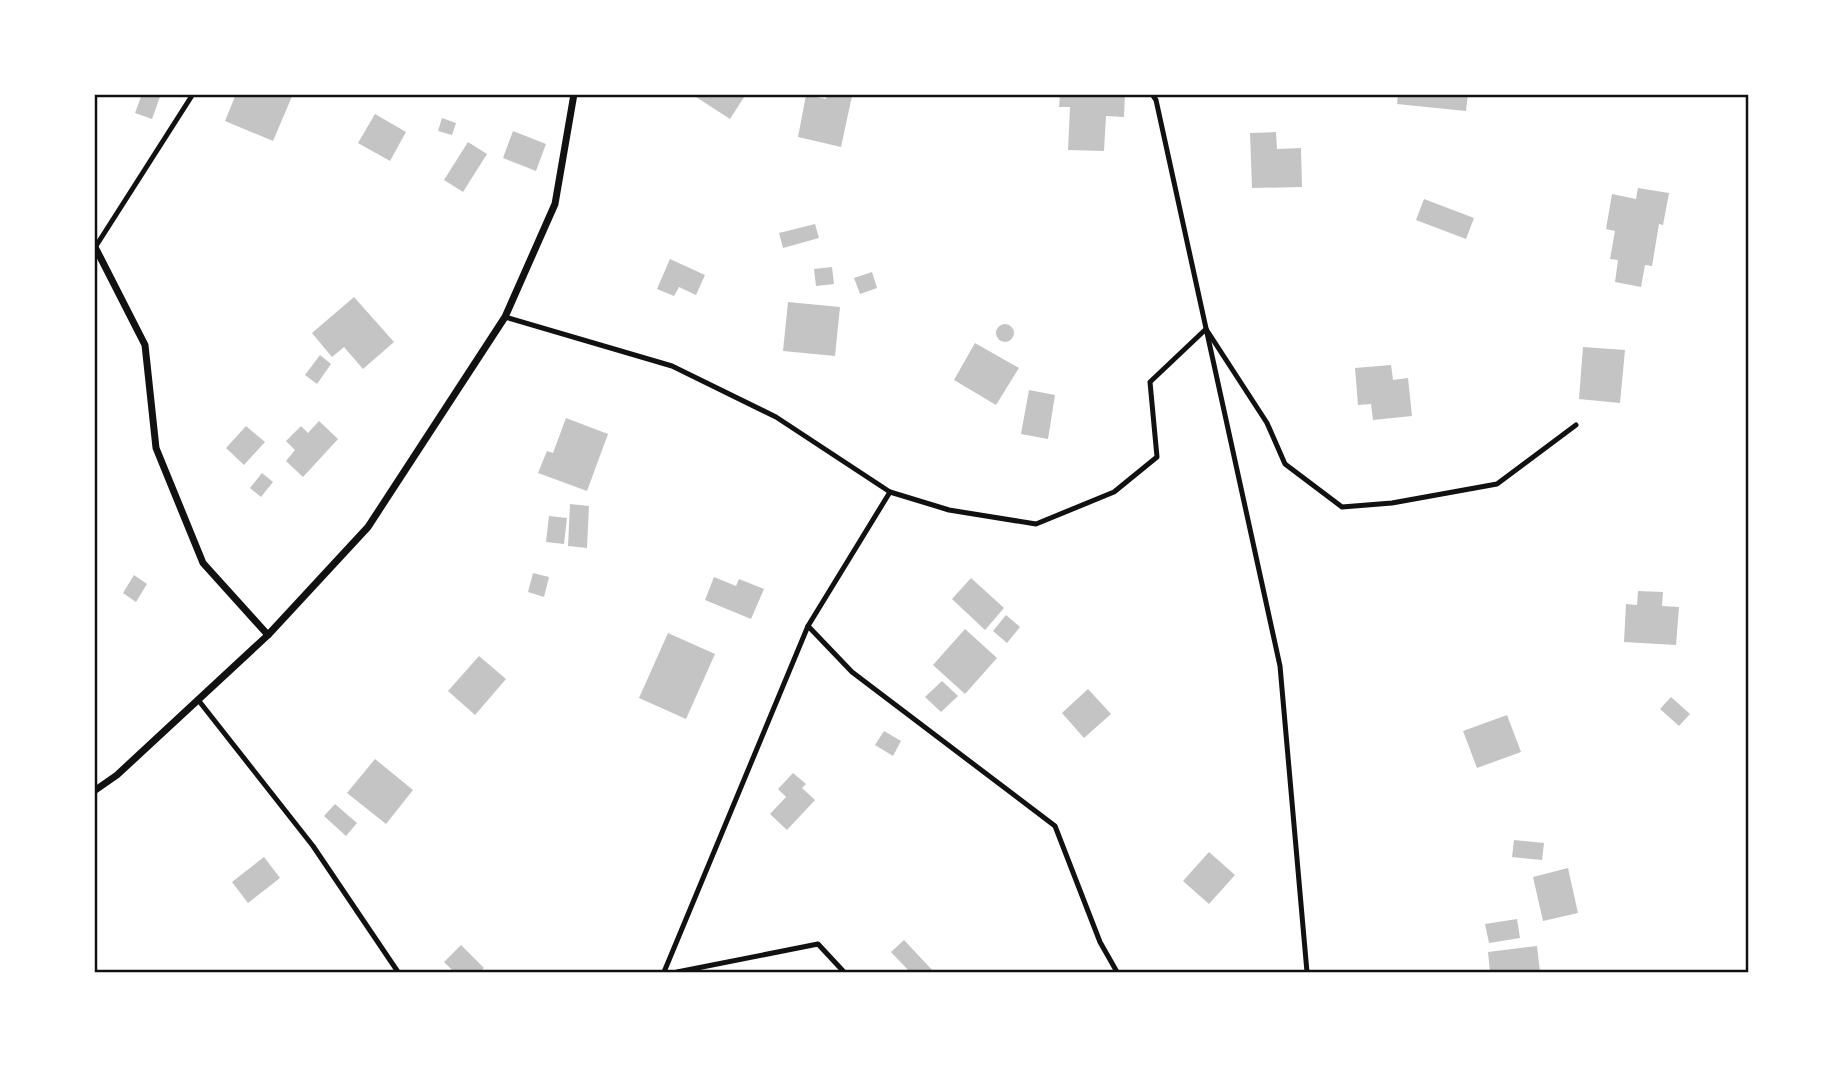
<svg xmlns="http://www.w3.org/2000/svg" width="1843" height="1067" viewBox="0 0 1843 1067" font-family="Lora,serif">
	<rect width="100%" height="100%" fill="#fff"/>
	<g fill="#c4c4c4">
		<path d="M142,94H161L152,119L135,113Z"/>
		<path d="M236,94H293L273,141L225,121Z"/>
		<path d="M697,94H746L730,119L696,97Z"/>
		<path d="M827,94L852,96L841,147L798,137L806,95L826,99Z"/>
		<path d="M1060,94H1125L1124,117L1106,116L1104,151L1068,150L1070,107H1059Z"/>
		<path d="M1398,94H1468L1466,111L1397,104Z"/>
		<path d="M375,114L406,132L390,161L358,143Z"/>
		<path d="M442,118L456,123L452,135L438,131Z"/>
		<path d="M513,131L546,144L536,171L503,158Z"/>
		<path d="M1276,132L1277,149L1301,148L1302,187L1252,188L1250,133Z"/>
		<path d="M468,142L487,154L463,192L444,180Z"/>
		<path d="M1638,188L1669,193L1663,225L1659,224L1652,266L1645,265L1641,287L1615,282L1618,260L1610,259L1615,231L1606,229L1612,194L1636,199Z"/>
		<path d="M1424,199L1474,218L1466,239L1416,220Z"/>
		<path d="M815,224L819,238L783,248L779,233Z"/>
		<path d="M670,259L705,275L696,295L679,287L674,296L657,289Z"/>
		<path d="M832,267L834,284L816,286L814,269Z"/>
		<path d="M872,272L877,288L860,294L854,278Z"/>
		<path d="M354,297L394,342L363,369L344,347L332,357L312,333Z"/>
		<path d="M788,302L840,307L835,356L783,351Z"/>
		<circle cx="1005" cy="333" r="9"/>
		<path d="M975,343L1019,368L996,405L954,380Z"/>
		<path d="M1583,347L1625,350L1620,403L1579,399Z"/>
		<path d="M320,355L331,364L317,384L305,375Z"/>
		<path d="M1391,365L1393,380L1408,378L1412,416L1373,420L1371,404L1358,405L1355,368Z"/>
		<path d="M1029,390L1055,395L1048,439L1021,434Z"/>
		<path d="M566,418L608,434L587,491L538,473L547,451L553,453Z"/>
		<path d="M319,421L338,439L303,477L286,461L295,450L286,441L301,426L308,433Z"/>
		<path d="M246,426L265,442L244,465L226,448Z"/>
		<path d="M262,473L273,482L261,497L250,488Z"/>
		<path d="M570,504L589,506L587,548L568,546Z"/>
		<path d="M549,516L567,518L564,544L546,542Z"/>
		<path d="M533,573L549,577L544,597L528,592Z"/>
		<path d="M134,575L147,584L136,602L123,593Z"/>
		<path d="M714,577L736,586L739,579L764,589L751,619L705,600Z"/>
		<path d="M971,578L1004,608L985,630L952,599Z"/>
		<path d="M1638,591L1663,592L1662,606L1679,607L1676,645L1624,642L1626,604L1637,605Z"/>
		<path d="M1006,615L1020,627L1007,643L993,631Z"/>
		<path d="M965,629L997,658L965,694L933,665Z"/>
		<path d="M668,633L715,654L686,719L639,698Z"/>
		<path d="M479,656L506,679L475,715L448,691Z"/>
		<path d="M942,681L958,696L941,712L925,697Z"/>
		<path d="M1088,689L1111,714L1084,738L1062,713Z"/>
		<path d="M1671,697L1690,714L1679,726L1660,709Z"/>
		<path d="M1507,715L1521,752L1477,768L1463,731Z"/>
		<path d="M884,731L901,741L893,756L875,745Z"/>
		<path d="M375,759L413,790L386,824L347,793Z"/>
		<path d="M793,773L806,784L802,788L815,800L787,830L770,814L786,797L778,789Z"/>
		<path d="M335,804L357,823L346,836L324,816Z"/>
		<path d="M1514,840L1544,843L1542,860L1512,857Z"/>
		<path d="M1209,852L1235,875L1209,904L1183,881Z"/>
		<path d="M264,857L280,878L248,903L232,882Z"/>
		<path d="M1568,868L1578,913L1543,921L1533,877Z"/>
		<path d="M1517,919L1520,938L1489,943L1485,924Z"/>
		<path d="M904,940L934,972H910L891,952Z"/>
		<path d="M461,945L484,968L480,972H454L444,962Z"/>
		<path d="M1537,946L1540,972H1490L1488,952Z"/>
	</g>
	<g fill="none" stroke-linecap="round" stroke-linejoin="round">
		<g stroke="#111" stroke-width="5">
			<path d="M1152,94L1156,100L1280,666L1307,972"/>
			<path d="M96,246L193,94"/>
			<path d="M505,317L672,366L776,417L890,492L949,510L1036,524L1114,492L1157,457L1150,382L1206,329L1267,423L1285,464L1342,507L1392,503L1497,484L1576,425"/>
			<path d="M808,626L852,672L1055,826L1100,942L1117,972"/>
			<path d="M199,701L313,846L398,972"/>
			<path d="M664,972L808,626L890,492"/>
			<path d="M677,972L818,944L844,972"/>
		</g>
		<g stroke="#111" stroke-width="7">
			<path d="M94,245L145,345L156,448L203,563L268,635"/>
			<path d="M94,791L117,775L268,635L368,527L505,317L555,204L574,94"/>
		</g>
	</g>
	<rect width="1843" height="1067" fill="none" stroke="#ffffff" stroke-width="192"/>
	<rect x="96" y="96" width="1651" height="875" fill="none" stroke="#111" stroke-width="2.5"/>
</svg>
